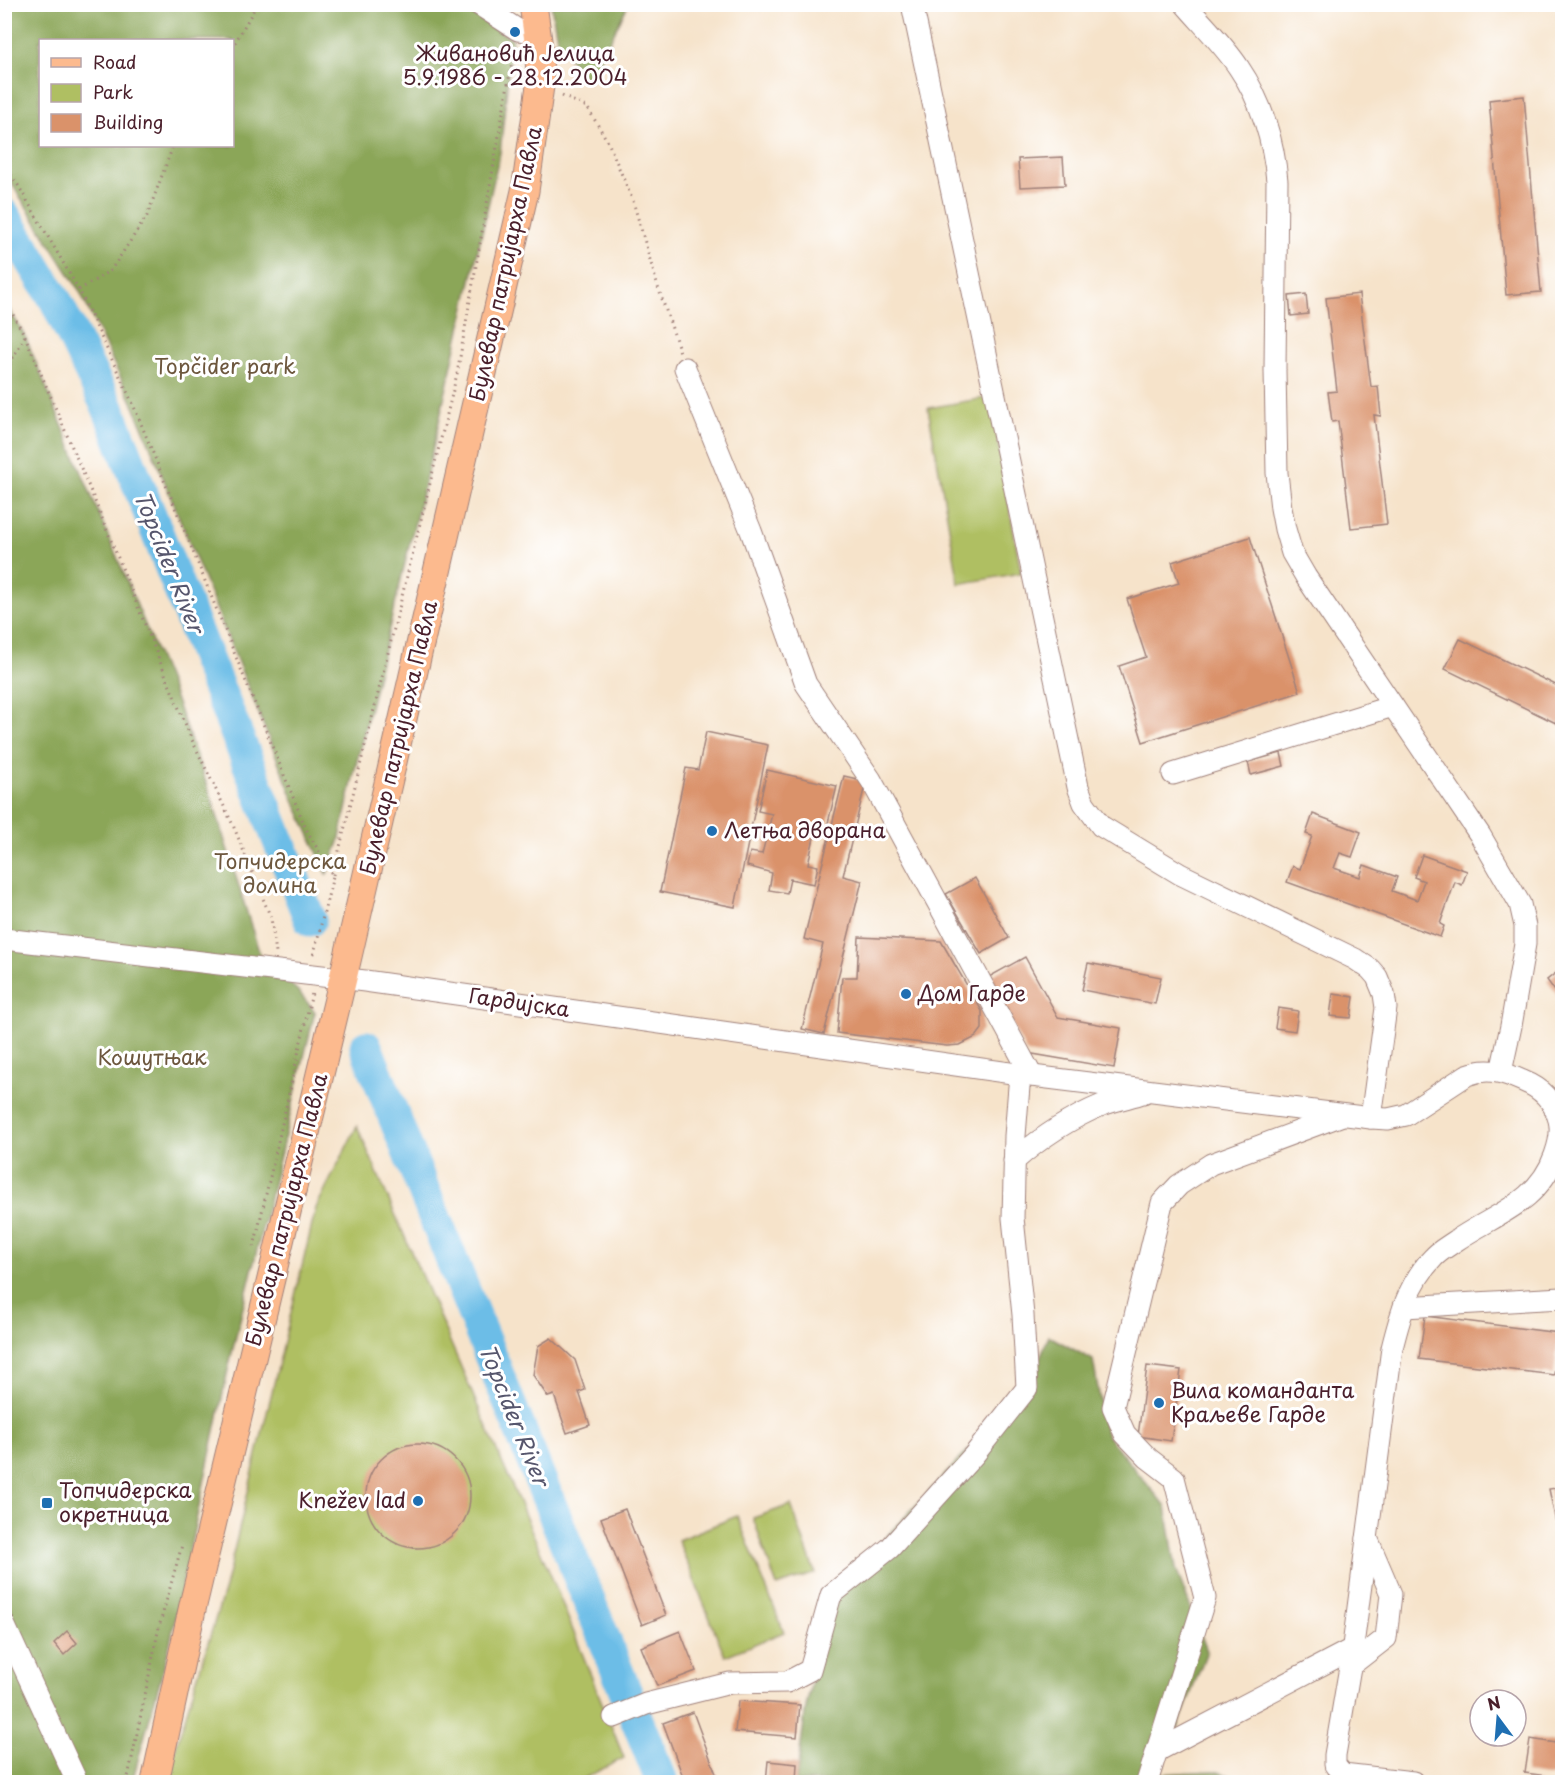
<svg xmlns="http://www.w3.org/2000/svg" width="1567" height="1787" viewBox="0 0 1567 1787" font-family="'Playpen Sans',sans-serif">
	<rect width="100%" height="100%" fill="#fff"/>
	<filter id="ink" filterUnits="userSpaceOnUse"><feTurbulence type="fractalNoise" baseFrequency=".0167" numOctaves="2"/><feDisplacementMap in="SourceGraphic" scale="12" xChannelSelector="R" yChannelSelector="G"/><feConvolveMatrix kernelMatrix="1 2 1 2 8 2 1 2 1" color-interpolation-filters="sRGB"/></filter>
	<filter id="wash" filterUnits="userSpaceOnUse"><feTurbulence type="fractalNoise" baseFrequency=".008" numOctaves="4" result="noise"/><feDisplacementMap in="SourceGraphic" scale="24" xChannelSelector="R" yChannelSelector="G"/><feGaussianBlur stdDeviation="1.35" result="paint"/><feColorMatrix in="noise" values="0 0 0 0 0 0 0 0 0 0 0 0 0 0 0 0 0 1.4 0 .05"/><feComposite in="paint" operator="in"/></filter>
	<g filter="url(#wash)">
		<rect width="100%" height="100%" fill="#f6e3ca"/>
		<g fill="#afbf62" stroke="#7c6f46" stroke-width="1.5">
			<path d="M990,397L1021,573L959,584L928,408Z"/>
			<path d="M357,1126L552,1578L624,1758L577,1782H165L225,1588L316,1208Z"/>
			<path d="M791,1505L815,1573L777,1586L753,1518Z"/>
			<path d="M737,1516L784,1632L725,1656L678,1540Z"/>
		</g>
		<g fill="#8ba658" stroke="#6a6242" stroke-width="1.5" fill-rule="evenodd">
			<path d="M5,4L457,5L512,39L500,153L433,448L354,773L339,842L327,874L293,798L133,404L79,290L5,173ZM40,40H232V146H40Z"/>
			<path d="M551,5H628L589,82L558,45Z"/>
			<path d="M5,302L25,336L171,687L211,796L261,958L298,991L315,1012L229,1365L169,1648L132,1782H5L4,1615L12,1611L4,1593Z"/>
			<path d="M1049,1336L1093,1360L1106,1434L1166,1507L1176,1569L1207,1651L1160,1774L1215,1771L1249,1782H796L806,1707L831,1595L1027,1388Z"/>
		</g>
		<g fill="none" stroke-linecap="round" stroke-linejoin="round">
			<g stroke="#6cbde7" stroke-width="33">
				<path d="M4,215L56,301L108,408L310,920"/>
				<path d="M366,1047L662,1782"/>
			</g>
		</g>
		<g id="blocks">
			<g fill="#da926a">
				<path d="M1524,96L1541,292L1506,295L1489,100Z"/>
				<path d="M1063,157L1065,185L1020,187L1018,159Z"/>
				<path d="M1306,294L1308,314L1291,316L1289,296Z"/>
				<path d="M1359,294L1371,387L1378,386L1381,416L1374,415L1387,524L1351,528L1338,421L1332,422L1328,392L1337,391L1326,298Z"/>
				<path d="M1250,537L1300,692L1143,742L1119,666L1146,657L1127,599L1179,583L1172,562Z"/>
				<path d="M1460,639L1562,688V726L1445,669Z"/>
				<path d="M706,732L768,745L735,907L660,892L686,768L698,770Z"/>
				<path d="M1281,753L1284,766L1251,775L1248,762Z"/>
				<path d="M767,770L837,786L827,827L817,824L808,864L818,866L814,884L790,879L787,893L769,890L772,873L747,866L750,852L762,854L772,814L758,811Z"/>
				<path d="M844,776L866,781L843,876L862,881L824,1034L802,1029L823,944L804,939Z"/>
				<path d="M1313,814L1361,832L1352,857L1340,853L1334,868L1360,877L1364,865L1397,877L1392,891L1417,900L1424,881L1414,877L1422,855L1467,871L1462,885L1455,882L1440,924L1444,926L1440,937L1287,882L1293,866L1300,869L1312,836L1306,834Z"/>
				<path d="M975,878L1009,938L981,954L946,894Z"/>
				<path d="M859,937L941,941L982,1011V1029L976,1037L960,1045L947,1046L837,1033L842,977H857Z"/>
				<path d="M1025,957L1058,1017L1121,1028L1114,1068L1027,1053L987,978Z"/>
				<path d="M1088,963L1161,977L1155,1004L1082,990Z"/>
				<path d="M1562,968V1001L1547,980Z"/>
				<path d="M1333,994L1354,997L1351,1018L1330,1016Z"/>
				<path d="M1278,1008L1298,1011L1295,1031L1275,1028Z"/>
				<path d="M1425,1316L1559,1333L1554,1375L1419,1359Z"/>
				<path d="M551,1338L575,1360L585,1390L579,1392L590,1425L567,1433L554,1395L548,1397L533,1375L538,1346Z"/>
				<path d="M1147,1366L1181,1370L1171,1441L1138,1436Z"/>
				<circle cx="418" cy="1496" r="52"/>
				<path d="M1562,1487V1531L1558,1532L1549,1489Z"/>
				<path d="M625,1509L666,1615L642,1625L601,1518Z"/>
				<path d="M67,1631L77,1643L64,1655L54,1643Z"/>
				<path d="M680,1631L696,1671L657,1686L641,1647Z"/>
				<path d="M738,1701L800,1705L797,1737L735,1732Z"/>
				<path d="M693,1712L719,1782H685L663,1723Z"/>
				<path d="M1530,1739L1562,1744V1778L1525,1773Z"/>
				<path d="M768,1761L797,1764L796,1782H766Z"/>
			</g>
		</g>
	</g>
	<g filter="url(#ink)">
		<use href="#blocks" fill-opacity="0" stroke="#a0817a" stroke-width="1.5"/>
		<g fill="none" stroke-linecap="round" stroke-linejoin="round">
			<defs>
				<g id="minor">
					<path d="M478,4L518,30L537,32"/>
					<path d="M912,4L1078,787L1084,803L1101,826L1180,874L1355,959L1370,969L1377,977L1384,994L1386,1008L1371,1118"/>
					<path d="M1185,4C1203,25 1224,45 1239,68C1261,100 1274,142 1277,181L1275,370L1277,473L1281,508L1285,529L1292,553L1306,577L1480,835L1520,904L1525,926V944L1511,1026L1501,1072"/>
					<path d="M685,368L751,531L806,684L871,780L1032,1076"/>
					<path d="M1173,774L1393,706"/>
					<path d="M4,939L365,981L1032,1076L1371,1118L1388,1119L1406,1115L1467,1075C1488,1067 1503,1072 1523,1081C1541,1088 1554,1101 1559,1120C1562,1132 1559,1144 1555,1155C1538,1204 1494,1214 1454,1242C1447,1247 1439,1251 1433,1258C1409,1282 1400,1316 1392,1348L1351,1661L1335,1755V1765L1343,1774L1413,1782"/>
					<path d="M1014,1161C1039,1139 1071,1118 1102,1105C1115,1100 1130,1097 1143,1093"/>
					<path d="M1404,1307L1562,1298"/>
					<path d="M4,1624L77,1782"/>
					<path d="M1350,1666L1386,1638L1391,1594L1367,1538"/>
					<path d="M614,1717L646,1704L730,1683L787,1682L810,1670L831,1595L890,1548L974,1455L1027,1388L1023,1315L1013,1218L1015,1136L1020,1074"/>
					<path d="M1157,1751L1352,1649"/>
					<path d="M1147,1782L1205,1598L1174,1478L1148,1458L1125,1434L1113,1407L1162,1203L1179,1185L1211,1164L1340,1116"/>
				</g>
				<path id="major" d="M155,1782L193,1605L343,978L525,191L540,86L539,48L533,4"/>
			</defs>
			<use href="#minor" stroke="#a0817a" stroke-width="23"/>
			<use href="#major" stroke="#a0817a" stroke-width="29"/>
			<g stroke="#a0817a" stroke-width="3" stroke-dasharray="1.5 4.5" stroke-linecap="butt">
				<path d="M232,48L257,4"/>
				<path d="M562,96L587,107L608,142L633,201L657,284L680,352"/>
				<path d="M4,165L18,185L79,290L133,404L306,829L333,876L313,957"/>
				<path d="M79,290L111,270L147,216L173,146"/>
				<path d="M4,299L25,336L97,506L191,738L233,825L271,918L276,953"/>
				<path d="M4,374L25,336"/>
				<path d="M333,875L457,374L514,50"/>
				<path d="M254,1247L312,993"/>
				<path d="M127,1782L159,1627L182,1545"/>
			</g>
			<use href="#minor" stroke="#fff" stroke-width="21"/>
			<use href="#major" stroke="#fcba8e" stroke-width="27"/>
		</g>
	</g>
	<g fill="#1f6fb2" stroke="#fff" stroke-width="2">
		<circle cx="515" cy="32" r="6"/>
		<circle cx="712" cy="831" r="6"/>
		<circle cx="906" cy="994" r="6"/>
		<circle cx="1159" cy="1403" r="6"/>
		<circle cx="418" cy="1501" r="6"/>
		<rect x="41" y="1497" width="12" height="12" rx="3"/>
	</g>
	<g text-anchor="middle" stroke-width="6" stroke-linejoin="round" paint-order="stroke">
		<g font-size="21" fill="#4a1f2b" stroke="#fff" text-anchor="start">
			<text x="515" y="61" text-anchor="middle">Живановић Јелица<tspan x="515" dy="24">5.9.1986 - 28.12.2004</tspan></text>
			<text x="724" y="838">Летња дворана</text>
			<text x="918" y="1001">Дом Гарде</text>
			<text x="1171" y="1398">Вила команданта<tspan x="1171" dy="24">Краљеве Гарде</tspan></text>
			<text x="59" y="1498">Топчидерска<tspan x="59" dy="24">окретница</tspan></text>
			<text x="406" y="1508" text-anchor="end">Knežev lad</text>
		</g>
		<g font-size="21" fill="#4a1f2b" stroke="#fff">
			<text transform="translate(506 264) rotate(-78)" y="7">Булевар патријарха Павла</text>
			<text transform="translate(399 738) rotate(-77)" y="7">Булевар патријарха Павла</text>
			<text transform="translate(519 1003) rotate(8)" y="7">Гардијска</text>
			<text transform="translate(287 1210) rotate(-76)" y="7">Булевар патријарха Павла</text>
		</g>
		<g font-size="21" fill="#6d573e" stroke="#fff">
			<text x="225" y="374">Topčider park</text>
			<text x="280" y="869">Топчидерска<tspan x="280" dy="24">долина</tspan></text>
			<text x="152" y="1065">Кошутњак</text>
		</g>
		<g font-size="22" font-style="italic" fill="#56566d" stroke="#fff">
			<text transform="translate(169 562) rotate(68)" y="8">Topcider River</text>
			<text transform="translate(514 1415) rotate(68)" y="8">Topcider River</text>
		</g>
	</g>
	<rect width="1567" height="1787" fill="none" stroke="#fff" stroke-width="24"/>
	<rect x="39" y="39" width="195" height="108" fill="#ffffff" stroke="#b7a5aa" stroke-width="1.5"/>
	<rect x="51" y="58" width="30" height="9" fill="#fcba8e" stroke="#b7a5aa" stroke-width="1.5"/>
	<text x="93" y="69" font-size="18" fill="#4a1f2b">Road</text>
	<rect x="51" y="84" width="30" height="18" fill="#afbf62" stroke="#b7a5aa" stroke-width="1.5"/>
	<text x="93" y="99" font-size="18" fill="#4a1f2b">Park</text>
	<rect x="51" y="114" width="30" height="18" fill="#da926a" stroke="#b7a5aa" stroke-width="1.5"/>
	<text x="93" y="129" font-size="18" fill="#4a1f2b">Building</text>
	<g transform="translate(1498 1718) rotate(344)"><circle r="28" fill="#ffffff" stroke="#b7a5aa" stroke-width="1.5"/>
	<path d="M0-4.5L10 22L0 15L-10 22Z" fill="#1f6fb2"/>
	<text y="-9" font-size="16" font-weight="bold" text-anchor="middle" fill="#4a1f2b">N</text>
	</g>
</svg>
